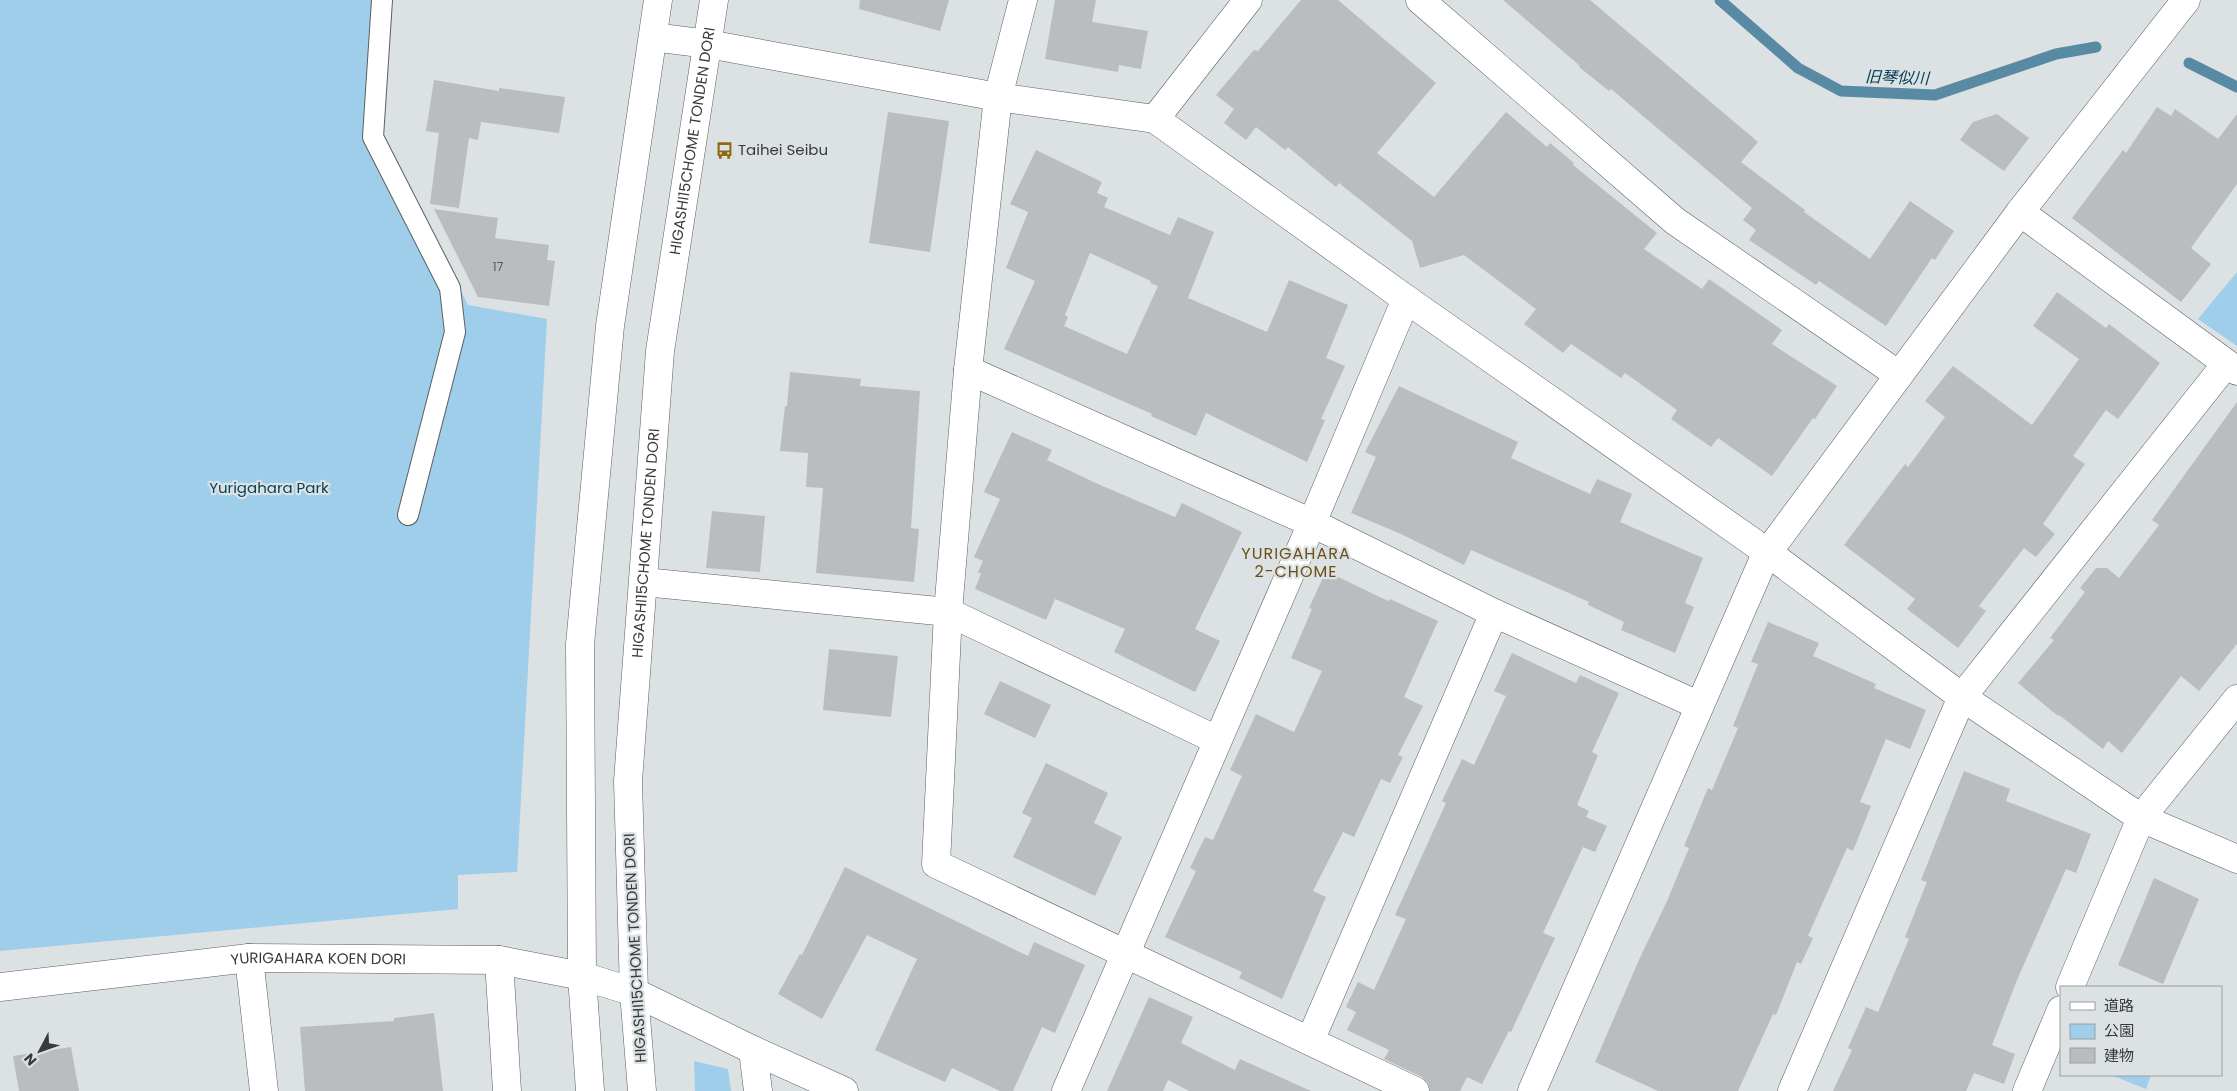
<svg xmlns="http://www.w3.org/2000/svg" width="2237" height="1091" viewBox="0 0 2237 1091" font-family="Poppins,'Noto Sans JP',sans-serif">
	<rect width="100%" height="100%" fill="#dce1e4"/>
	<g fill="#9ecee9">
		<path d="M0,0H392L381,133L468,305L547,319L517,872L458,875V909L0,951Z"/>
		<path d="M2237,272V346L2198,319Z"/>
		<path d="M694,1061L728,1069L731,1091H695Z"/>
		<path d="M2111,1075H2151L2146,1089Z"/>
	</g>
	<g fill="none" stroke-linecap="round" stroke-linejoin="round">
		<g stroke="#598aa3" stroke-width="11">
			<path d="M1720,0L1798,68L1841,91L1935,95L2056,54L2096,47"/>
			<path d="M2189,63L2237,87"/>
		</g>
	</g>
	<g fill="#b9bdc0" fill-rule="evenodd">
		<path d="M860,0H949L940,31L859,9Z"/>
		<path d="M1055,0H1096L1092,22L1148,31L1141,69L1119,65L1118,72L1045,59Z"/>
		<path d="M1301,0H1338L1436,83L1377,153L1434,197L1506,112L1547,147L1550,143L1574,163L1573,165L1657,233L1644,249L1702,289L1709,279L1782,330L1772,344L1837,386L1815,419L1813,418L1772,476L1718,438L1711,447L1671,419L1677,410L1625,373L1621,378L1571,344L1563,353L1524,324L1536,309L1464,255L1420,268L1412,241L1339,183L1336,187L1288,147L1285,150L1256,127L1246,140L1224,123L1234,109L1216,95L1254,50L1258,51Z"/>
		<path d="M1503,0H1590L1758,142L1741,162L1805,210L1804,212L1870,259L1910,201L1954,231L1935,260L1932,258L1886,326L1819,281L1816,285L1749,240L1756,230L1743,220L1752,208L1611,89L1609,91L1579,67L1580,66Z"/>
		<path d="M434,80L499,91V88L565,97L559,133L481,122L478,140L469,138L459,208L430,204L439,133L426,131Z"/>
		<path d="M2157,107L2171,116L2175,109L2218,139L2237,114V184L2191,248L2211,264L2181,302L2072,218L2123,150L2126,153Z"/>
		<path d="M888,112L949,121L930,252L869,243Z"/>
		<path d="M1997,114L2029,138L2004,171L1960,140L1973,122Z"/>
		<path d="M1036,150L1102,182L1097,193L1108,198L1104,207L1170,235L1178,217L1214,232L1188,298L1267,332L1289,280L1348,305L1326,358L1345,366L1321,419L1325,420L1307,462L1206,413L1196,436L1151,416L1152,414L1004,349L1035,281L1006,268L1028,212L1010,204ZM1090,253L1151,281L1150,283L1158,286L1127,354L1064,326L1068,317L1065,315Z"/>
		<path d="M434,209L498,218L495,238L549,245L547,260L555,261L549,306L478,297Z"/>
		<path d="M2057,292L2106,328L2109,324L2160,363L2118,419L2106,410L2073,456L2085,464L2043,524L2055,534L2036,557L2024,548L1979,606L1986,611L1958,648L1907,609L1915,599L1844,545L1905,464L1908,467L1945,417L1925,401L1953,366L2032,425L2079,359L2033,326Z"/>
		<path d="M790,372L861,379L860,386L920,391L911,528L919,529L914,582L816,573L823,488L806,487L808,453L780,451L785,406H787Z"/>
		<path d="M1399,386L1518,442L1511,458L1590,494L1597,479L1632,494L1620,522L1703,558L1685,603L1694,607L1675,653L1621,630L1624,622L1588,605L1589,602L1471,550L1464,565L1401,534L1351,513L1376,457L1365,452Z"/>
		<path d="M2237,402V644L2199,691L2181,676L2122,753L2108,741L2103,749L2059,715L2058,716L2018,683L2054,640L2050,638L2085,592L2080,588L2096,568H2107L2119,578L2159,525L2152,520Z"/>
		<path d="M1012,432L1052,450L1047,460L1098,484L1175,517L1182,503L1242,532L1195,629L1220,641L1195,692L1114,652L1125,629L1055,599L1046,620L975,589L981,574L978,572L983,561L974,557L1000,499L984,492Z"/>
		<path d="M712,511L765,516L760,572L706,568Z"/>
		<path d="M1326,571L1388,601L1390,599L1438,621L1404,697L1423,706L1398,755L1403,757L1390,783L1381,779L1354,837L1343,832L1313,891L1326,897L1282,999L1239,978L1242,972L1165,937L1196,871L1190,868L1205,837L1213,840L1242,776L1230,770L1256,714L1294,732L1322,671L1291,658L1312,609L1309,608Z"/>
		<path d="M1768,622L1819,643L1813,656L1876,684L1874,688L1926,710L1910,749L1886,739L1860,802L1871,806L1853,851L1847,848L1808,936L1813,938L1801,964L1797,962L1776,1015L1773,1014L1738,1091H1658L1595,1062L1638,962L1667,901L1689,848L1684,846L1708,788L1712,790L1738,728L1733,726L1758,664L1751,662Z"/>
		<path d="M829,649L898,656L891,717L823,710Z"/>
		<path d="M1512,653L1576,683L1580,675L1619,693L1592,752L1598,755L1577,805L1589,811L1586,817L1607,826L1595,852L1583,847L1543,933L1555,938L1511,1032L1509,1031L1482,1084L1467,1077L1460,1091H1430L1428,1083L1422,1077L1384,1059L1389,1050L1347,1030L1356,1012L1346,1007L1358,982L1374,990L1406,919L1395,915L1446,803L1442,801L1462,759L1474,765L1506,696L1494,691Z"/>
		<path d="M1000,681L1051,705L1035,738L984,714Z"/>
		<path d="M1046,763L1108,793L1094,823L1122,837L1095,896L1013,857L1032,818L1022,813Z"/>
		<path d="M1964,771L2010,789L2006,801L2091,834L2076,873L2066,869L2017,980L1992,1045L2015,1054L2004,1084L1974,1073L1966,1091H1833L1852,1050L1848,1048L1866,1007L1878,1012L1909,939L1905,937L1927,882L1921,880Z"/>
		<path d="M845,867L1028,956L1034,942L1085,965L1055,1033L1042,1027L1013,1091H1000L952,1068L945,1082L875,1050L917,959L867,935L822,1019L778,994L800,954L802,955Z"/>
		<path d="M2154,878L2199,899L2163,984L2118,965Z"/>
		<path d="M1149,997L1193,1017L1181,1043L1235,1070L1240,1059L1311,1091H1189L1168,1080L1163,1091H1107Z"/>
		<path d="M434,1013L443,1091H305L300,1027L394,1021V1018Z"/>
		<path d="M71,1047L79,1091H19L13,1056Z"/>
	</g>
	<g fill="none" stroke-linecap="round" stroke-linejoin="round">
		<defs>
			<path id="lane" d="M382,0L373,137L450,288L455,332L408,515"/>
			<g id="street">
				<path d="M1023,0L998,97L968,370L948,612L936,864L1415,1091"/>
				<path d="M1420,0L1675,221L1899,375"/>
				<path d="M653,37L708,44L998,97L1155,119L1406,299L1767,552L1962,697L2141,818L2237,859"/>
				<path d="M1155,119L1248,0"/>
				<path d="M2020,212L2237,371"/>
				<path d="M968,370L1312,523L1494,613L1698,705"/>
				<path d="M644,582L948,612L1217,740"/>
				<path d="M249,958L264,1091"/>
				<path d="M499,960L507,1091"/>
				<path d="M2070,987L2141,818L2237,699"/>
				<path d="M634,992L753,1050L844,1091"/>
				<path d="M1310,1041L1494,613"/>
				<path d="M753,1050L758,1091"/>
				<path d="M1066,1091L1312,523L1406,299"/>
				<path d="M1532,1091L1765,556L2020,212L2186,0"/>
				<path d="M1792,1091L1962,697L2226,364"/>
				<path d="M2027,1091L2061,1010"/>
			</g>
			<g id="secondary">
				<path id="s1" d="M0,987L249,958L499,960L582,976L634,992"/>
				<path d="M590,1091L582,976L580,644L610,326L658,0"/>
				<path id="s2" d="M642,1091L634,992L628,781L660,351L714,0"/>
			</g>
		</defs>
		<use href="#lane" stroke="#5a5f61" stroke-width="22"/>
		<use href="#street" stroke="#5a5f61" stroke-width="29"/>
		<use href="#secondary" stroke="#5a5f61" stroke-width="29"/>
		<use href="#lane" stroke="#fff" stroke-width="20"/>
		<use href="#street" stroke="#fff" stroke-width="28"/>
		<use href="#secondary" stroke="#fff" stroke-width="28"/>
	</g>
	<defs>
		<symbol id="bus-bare" viewBox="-9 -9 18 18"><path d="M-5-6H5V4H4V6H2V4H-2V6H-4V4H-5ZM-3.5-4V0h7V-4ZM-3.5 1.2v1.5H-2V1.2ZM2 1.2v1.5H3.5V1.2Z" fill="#906a10" stroke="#dce1e4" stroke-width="2.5" paint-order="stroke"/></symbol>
	</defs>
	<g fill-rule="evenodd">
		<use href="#bus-bare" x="712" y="138" width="25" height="25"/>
	</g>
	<g text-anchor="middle" stroke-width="4.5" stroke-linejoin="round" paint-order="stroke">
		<g font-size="12" fill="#585b5c">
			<text x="498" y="271">17</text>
		</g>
		<g font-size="15" fill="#383a3b" stroke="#dce1e4">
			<text dy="5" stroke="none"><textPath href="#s2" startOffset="954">HIGASHI15CHOME TONDEN DORI</textPath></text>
			<text dy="5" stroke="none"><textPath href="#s2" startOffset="549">HIGASHI15CHOME TONDEN DORI</textPath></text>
			<text transform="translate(635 948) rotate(-93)" y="5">HIGASHI15CHOME TONDEN DORI</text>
			<text dy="5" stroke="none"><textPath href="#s1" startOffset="320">YURIGAHARA KOEN DORI</textPath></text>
		</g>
		<g font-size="15" fill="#383a3b" stroke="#dce1e4" text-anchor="start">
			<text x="738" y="155">Taihei Seibu</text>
		</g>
		<g font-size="15" fill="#06425b" stroke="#dce1e4">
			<text x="269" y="493">Yurigahara Park</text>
		</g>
		<g font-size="16" font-style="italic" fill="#003c55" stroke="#dce1e4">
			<text transform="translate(1897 77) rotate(2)" y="6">旧琴似川</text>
		</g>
		<g font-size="16" letter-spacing="1" fill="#6a5017" stroke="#dce1e4">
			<text x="1296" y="559">YURIGAHARA<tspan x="1296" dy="18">2-CHOME</tspan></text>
		</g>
	</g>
	<rect x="2060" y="986" width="162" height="90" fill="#dce1e4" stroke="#9a9ea0"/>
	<rect x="2070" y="1002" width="25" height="8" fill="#ffffff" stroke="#9a9ea0"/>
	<text x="2104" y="1011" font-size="15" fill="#383a3b">道路</text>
	<rect x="2070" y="1024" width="25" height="15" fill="#9ecee9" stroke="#9a9ea0"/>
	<text x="2104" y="1036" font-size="15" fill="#383a3b">公園</text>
	<rect x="2070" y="1048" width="25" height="15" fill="#b9bdc0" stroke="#9a9ea0"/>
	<text x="2104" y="1061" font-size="15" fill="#383a3b">建物</text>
	<g transform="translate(40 1051) rotate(229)" stroke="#dce1e4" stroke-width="4" paint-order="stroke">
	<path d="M0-4L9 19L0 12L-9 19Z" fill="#383a3b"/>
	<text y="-8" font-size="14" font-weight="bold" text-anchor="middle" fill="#383a3b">N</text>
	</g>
</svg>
